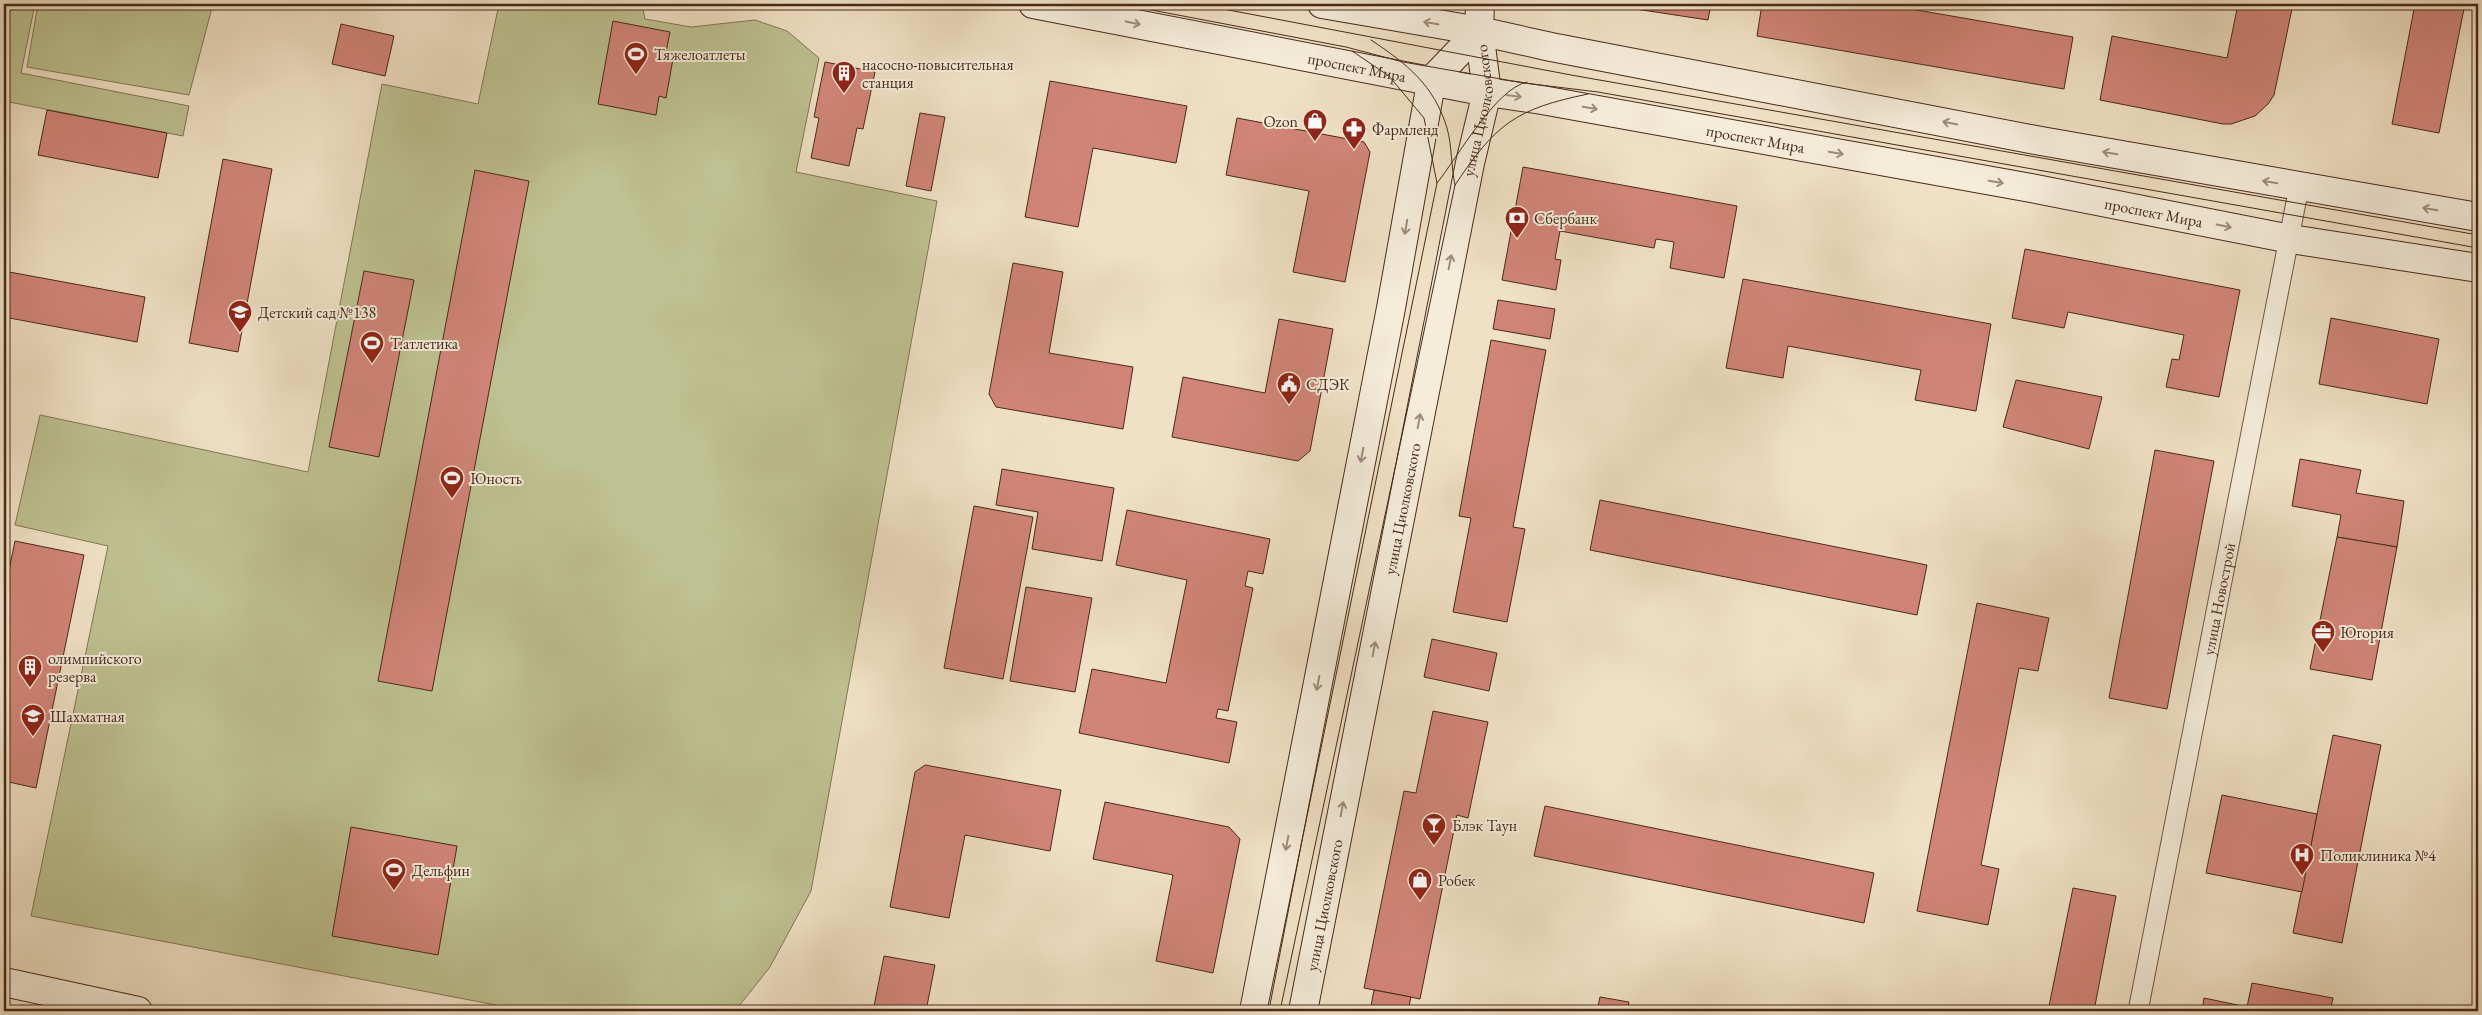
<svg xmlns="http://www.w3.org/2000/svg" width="2482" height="1015" viewBox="0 0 2482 1015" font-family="'EB Garamond',serif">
	<rect width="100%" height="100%" fill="#f0e1c6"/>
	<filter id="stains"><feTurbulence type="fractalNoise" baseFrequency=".004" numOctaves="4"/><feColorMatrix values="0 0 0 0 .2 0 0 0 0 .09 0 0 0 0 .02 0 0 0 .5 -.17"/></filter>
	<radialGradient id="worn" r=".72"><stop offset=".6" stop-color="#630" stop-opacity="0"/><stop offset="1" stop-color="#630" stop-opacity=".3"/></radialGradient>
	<g fill="#bec191" stroke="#837655">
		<path d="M4,4H35L21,73L189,106L183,136L4,101Z"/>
		<path d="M38,4H213L189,95L27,67Z"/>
		<path d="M499,4H642L645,19L691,27L755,20L787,31L819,58L796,172L937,201L811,891L770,967L735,1011H527L31,916L108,546L15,525L40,415L308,472L382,84L478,104Z"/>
	</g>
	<g fill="#d18579" stroke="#482a19">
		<path d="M1603,4H1711L1708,20Z"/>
		<path d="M1762,4H1882L2073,37L2064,89L1757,36Z"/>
		<path d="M2238,4H2293L2274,95L2268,104L2255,116L2231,124H2223L2100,100L2112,36L2227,58Z"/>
		<path d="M2415,4H2465L2439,133L2392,124Z"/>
		<path d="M613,21L670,32L666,52L674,53L666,98L659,96L656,115L598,104Z"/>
		<path d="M341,24L394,36L385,76L332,64Z"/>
		<path d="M825,62L875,72L863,129L857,128L849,166L811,158L819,118L814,117Z"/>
		<path d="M1050,81L1187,106L1176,163L1093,148L1078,227L1025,217Z"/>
		<path d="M47,110L167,133L158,178L38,155Z"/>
		<path d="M920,113L945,117L931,191L906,186Z"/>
		<path d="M1237,118L1364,142L1370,152L1345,282L1293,272L1309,191L1226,175Z"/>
		<path d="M223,159L272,169L238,352L189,343Z"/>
		<path d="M1523,167L1737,206L1724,278L1670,268L1674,242L1656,239L1654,248L1560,231L1555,259L1561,260L1556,290L1502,280Z"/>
		<path d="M475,170L529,181L432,691L378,681Z"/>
		<path d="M2025,249L2240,290L2219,397L2166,387L2172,359L2179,360L2184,335L2068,312L2064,328L2012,318Z"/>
		<path d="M1013,263L1063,272L1049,353L1133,367L1123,429L996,407L989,394Z"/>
		<path d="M4,271L145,297L137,342L4,317Z"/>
		<path d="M364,271L414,280L379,457L329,447Z"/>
		<path d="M1743,279L1991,324L1976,411L1915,400L1921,370L1788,346L1783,378L1726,368Z"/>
		<path d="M1498,300L1555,309L1550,339L1493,329Z"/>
		<path d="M2331,318L2439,339L2427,404L2319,384Z"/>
		<path d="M1279,319L1333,329L1310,451L1298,461L1172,437L1183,377L1265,393Z"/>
		<path d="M1491,340L1546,350L1513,527L1525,529L1507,622L1453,612L1471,518L1459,516Z"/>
		<path d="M2016,380L2102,397L2089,449L2003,427Z"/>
		<path d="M2155,450L2214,461L2167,709L2109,698Z"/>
		<path d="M2300,459L2361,470L2356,493L2404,501L2397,547L2337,537L2341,515L2292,506Z"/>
		<path d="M1002,469L1114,488L1102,561L1032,549L1038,512L996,505Z"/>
		<path d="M1600,500L1927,565L1917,615L1590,550Z"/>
		<path d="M974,506L1033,517L1003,679L944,668Z"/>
		<path d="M1127,510L1270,539L1263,574L1248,571L1245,586L1253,588L1228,711L1218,709L1216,718L1237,722L1229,763L1079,733L1092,669L1166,683L1187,580L1116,565Z"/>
		<path d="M2337,537L2397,547L2372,680L2310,669Z"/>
		<path d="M15,541L84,555L36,788L4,781V594Z"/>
		<path d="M1026,587L1092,598L1075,692L1010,681Z"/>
		<path d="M1977,603L2049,618L2038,671L2019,668L1981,865L1999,869L1988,925L1917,911Z"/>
		<path d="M1432,639L1497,653L1489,691L1424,677Z"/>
		<path d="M1433,711L1488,722L1468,818L1457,815L1420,999L1364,988L1404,791L1416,793Z"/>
		<path d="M2333,735L2381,745L2342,943L2293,933Z"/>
		<path d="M925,765L1061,790L1050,851L965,835L949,918L890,907L915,772Z"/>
		<path d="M2222,795L2317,814L2302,892L2206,873Z"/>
		<path d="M1105,802L1229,827L1240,839L1213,973L1156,961L1173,875L1093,859Z"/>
		<path d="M1545,806L1874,873L1864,923L1534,856Z"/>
		<path d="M351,827L457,846L438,955L332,936Z"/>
		<path d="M2073,888L2116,896L2094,1011H2048Z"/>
		<path d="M884,956L935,965L926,1011H873Z"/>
		<path d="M2252,983L2333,998L2330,1011H2202L2204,998L2247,1007Z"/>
		<path d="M1374,990L1411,997L1408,1011H1370Z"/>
		<path d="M1600,997L1629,1002L1627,1011H1597Z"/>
	</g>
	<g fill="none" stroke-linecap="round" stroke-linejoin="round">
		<defs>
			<g id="street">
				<path id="s1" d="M2138,1011L2299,187"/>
			</g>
			<g id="secondary">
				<path id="s2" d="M1033,4L1487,92L1542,100L2031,188L2291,239L2478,268"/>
				<path d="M1322,4L1479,31L1551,47L2041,141L2478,217"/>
				<path d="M4,982L138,1011"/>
				<path d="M1254,1011L1391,308L1430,89L1431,81L1479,31"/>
				<path id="s3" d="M1303,1011L1470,163L1487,92L1479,31L1480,4"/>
			</g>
		</defs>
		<use href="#street" stroke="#725844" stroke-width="21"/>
		<use href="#secondary" stroke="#482a19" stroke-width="30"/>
		<use href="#street" stroke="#f5ecda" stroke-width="19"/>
		<use href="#secondary" stroke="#f5ecda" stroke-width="28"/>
		<g stroke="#482a19" stroke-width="1">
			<path d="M1120,4L1346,47L1403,62L1524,83L1598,92L2478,248"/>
			<path d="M1197,4L1571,75L2478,235"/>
			<path d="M1371,40C1407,64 1434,85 1447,128C1452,145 1451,167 1455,185"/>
			<path d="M1437,183C1458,157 1495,89 1527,82"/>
			<path d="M1267,1011L1437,183L1424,118L1389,76L1352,51"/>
			<path d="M1280,1011L1455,185C1496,124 1515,109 1588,94"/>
		</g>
	</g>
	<defs><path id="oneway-shaft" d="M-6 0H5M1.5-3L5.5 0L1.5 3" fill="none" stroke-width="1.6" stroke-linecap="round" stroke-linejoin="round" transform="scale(1.25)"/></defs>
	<g stroke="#9e8b7a">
		<use href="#oneway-shaft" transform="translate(1133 23) rotate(11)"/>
		<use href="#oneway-shaft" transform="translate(1431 23) rotate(-170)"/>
		<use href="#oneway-shaft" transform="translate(1514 96) rotate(8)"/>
		<use href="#oneway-shaft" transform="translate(1590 108) rotate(10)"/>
		<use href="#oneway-shaft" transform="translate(1950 123) rotate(-169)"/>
		<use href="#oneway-shaft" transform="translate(1836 153) rotate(10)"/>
		<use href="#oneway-shaft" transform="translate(2110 153) rotate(-170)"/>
		<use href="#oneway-shaft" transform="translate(1996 182) rotate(10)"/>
		<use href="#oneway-shaft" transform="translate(2270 182) rotate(-170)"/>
		<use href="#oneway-shaft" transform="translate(2430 209) rotate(-171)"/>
		<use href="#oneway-shaft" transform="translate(2224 226) rotate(11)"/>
		<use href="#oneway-shaft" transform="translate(1406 227) rotate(100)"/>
		<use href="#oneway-shaft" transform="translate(1450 262) rotate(-79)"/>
		<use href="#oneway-shaft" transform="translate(1419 421) rotate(-79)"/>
		<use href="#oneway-shaft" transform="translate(1362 455) rotate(101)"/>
		<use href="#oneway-shaft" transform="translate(1374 649) rotate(-79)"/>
		<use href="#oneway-shaft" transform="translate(1318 683) rotate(101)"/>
		<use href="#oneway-shaft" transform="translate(1342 809) rotate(-79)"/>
		<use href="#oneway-shaft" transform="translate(1287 843) rotate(101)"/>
	</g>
	<defs>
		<symbol id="stadium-pin" viewBox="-11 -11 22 30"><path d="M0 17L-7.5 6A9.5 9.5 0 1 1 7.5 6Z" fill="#8f2418" stroke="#f5ecda"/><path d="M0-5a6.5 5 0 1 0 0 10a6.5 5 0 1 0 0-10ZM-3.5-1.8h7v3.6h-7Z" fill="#fff"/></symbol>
		<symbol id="building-pin" viewBox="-11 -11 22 30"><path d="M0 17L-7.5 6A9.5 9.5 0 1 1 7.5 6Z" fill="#8f2418" stroke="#f5ecda"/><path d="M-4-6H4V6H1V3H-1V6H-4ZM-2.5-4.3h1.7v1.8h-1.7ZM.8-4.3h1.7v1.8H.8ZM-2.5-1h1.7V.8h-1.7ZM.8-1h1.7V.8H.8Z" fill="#fff"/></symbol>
		<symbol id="shop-pin" viewBox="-11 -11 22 30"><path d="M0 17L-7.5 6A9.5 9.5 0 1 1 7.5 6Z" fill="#8f2418" stroke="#f5ecda"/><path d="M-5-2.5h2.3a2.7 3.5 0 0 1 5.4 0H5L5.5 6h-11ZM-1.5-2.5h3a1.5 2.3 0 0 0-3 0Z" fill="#fff"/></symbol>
		<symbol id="pharmacy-pin" viewBox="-11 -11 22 30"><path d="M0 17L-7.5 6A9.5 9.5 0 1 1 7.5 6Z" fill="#8f2418" stroke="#f5ecda"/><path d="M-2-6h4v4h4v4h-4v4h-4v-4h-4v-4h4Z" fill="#fff"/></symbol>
		<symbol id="bank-pin" viewBox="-11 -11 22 30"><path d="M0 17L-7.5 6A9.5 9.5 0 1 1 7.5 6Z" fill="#8f2418" stroke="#f5ecda"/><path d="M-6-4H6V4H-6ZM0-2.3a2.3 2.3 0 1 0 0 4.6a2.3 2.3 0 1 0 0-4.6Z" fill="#fff"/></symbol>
		<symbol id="school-pin" viewBox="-11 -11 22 30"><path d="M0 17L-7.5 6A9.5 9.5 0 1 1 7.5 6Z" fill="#8f2418" stroke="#f5ecda"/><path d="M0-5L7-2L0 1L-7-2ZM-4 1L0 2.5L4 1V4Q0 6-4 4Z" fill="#fff"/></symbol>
		<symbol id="civic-pin" viewBox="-11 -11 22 30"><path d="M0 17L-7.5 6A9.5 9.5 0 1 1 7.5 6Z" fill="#8f2418" stroke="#f5ecda"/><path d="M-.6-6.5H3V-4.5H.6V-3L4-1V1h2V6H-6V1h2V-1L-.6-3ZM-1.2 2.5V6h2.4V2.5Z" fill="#fff"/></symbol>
		<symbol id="office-pin" viewBox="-11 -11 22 30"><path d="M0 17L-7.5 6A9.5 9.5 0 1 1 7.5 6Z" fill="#8f2418" stroke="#f5ecda"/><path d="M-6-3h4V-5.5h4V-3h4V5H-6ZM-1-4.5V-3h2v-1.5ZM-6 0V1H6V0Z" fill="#fff"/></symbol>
		<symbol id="bar-pin" viewBox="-11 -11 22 30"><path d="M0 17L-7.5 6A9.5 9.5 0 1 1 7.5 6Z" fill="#8f2418" stroke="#f5ecda"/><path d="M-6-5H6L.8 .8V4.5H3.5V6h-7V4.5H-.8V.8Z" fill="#fff"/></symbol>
		<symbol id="hospital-pin" viewBox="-11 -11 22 30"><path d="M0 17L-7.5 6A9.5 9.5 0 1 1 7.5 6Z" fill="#8f2418" stroke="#f5ecda"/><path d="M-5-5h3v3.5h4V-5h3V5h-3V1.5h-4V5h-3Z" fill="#fff"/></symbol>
	</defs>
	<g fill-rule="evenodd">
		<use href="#stadium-pin" x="622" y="40" width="28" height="38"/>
		<use href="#building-pin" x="830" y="59" width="28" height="38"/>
		<use href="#shop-pin" x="1301" y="107" width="28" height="38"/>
		<use href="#pharmacy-pin" x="1340" y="115" width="28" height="38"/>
		<use href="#bank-pin" x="1503" y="204" width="28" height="38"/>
		<use href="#school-pin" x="226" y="298" width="28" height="38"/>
		<use href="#stadium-pin" x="358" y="329" width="28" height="38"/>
		<use href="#civic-pin" x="1275" y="370" width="28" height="38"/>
		<use href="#stadium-pin" x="438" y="464" width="28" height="38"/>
		<use href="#office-pin" x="2309" y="618" width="28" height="38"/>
		<use href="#building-pin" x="16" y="653" width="28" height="38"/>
		<use href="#school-pin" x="19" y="702" width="28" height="38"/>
		<use href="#bar-pin" x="1420" y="811" width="28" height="38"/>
		<use href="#hospital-pin" x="2288" y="841" width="28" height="38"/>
		<use href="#stadium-pin" x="380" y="856" width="28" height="38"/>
		<use href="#shop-pin" x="1406" y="866" width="28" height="38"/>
	</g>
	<g text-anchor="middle" stroke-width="4" stroke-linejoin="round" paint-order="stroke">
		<g font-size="16" fill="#482a19" stroke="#f5ecda" text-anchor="start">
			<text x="654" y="60">Тяжелоатлеты</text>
			<text x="862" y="70">насосно-повысительная<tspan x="862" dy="18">станция</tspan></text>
			<text x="1298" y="127" text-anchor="end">Ozon</text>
			<text x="1372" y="135">Фармленд</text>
			<text x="1534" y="224">Сбербанк</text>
			<text x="258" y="318">Детский сад №138</text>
			<text x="390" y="349">Т.атлетика</text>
			<text x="1306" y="390">СДЭК</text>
			<text x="470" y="484">Юность</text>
			<text x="2340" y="638">Югория</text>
			<text x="48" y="664">олимпийского<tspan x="48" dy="18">резерва</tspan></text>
			<text x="50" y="722">Шахматная</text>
			<text x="1452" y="831">Блэк Таун</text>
			<text x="2320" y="861">Поликлиника №4</text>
			<text x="412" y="876">Дельфин</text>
			<text x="1438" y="886">Робек</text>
		</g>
		<g font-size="16" fill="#482a19" stroke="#f5ecda">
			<text dy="6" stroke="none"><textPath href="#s2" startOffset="330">проспект Мира</textPath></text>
			<text dy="6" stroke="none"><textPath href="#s3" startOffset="918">улица Циолковского</textPath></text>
			<text dy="6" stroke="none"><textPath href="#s2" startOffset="735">проспект Мира</textPath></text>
			<text dy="6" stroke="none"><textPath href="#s2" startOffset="1140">проспект Мира</textPath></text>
			<text dy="6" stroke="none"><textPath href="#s3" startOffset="512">улица Циолковского</textPath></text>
			<text dy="6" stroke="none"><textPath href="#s1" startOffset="420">улица Новострой</textPath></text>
			<text dy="6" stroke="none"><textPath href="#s3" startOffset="108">улица Циолковского</textPath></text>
		</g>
	</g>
	<rect width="2482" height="1015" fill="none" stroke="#f0e1c6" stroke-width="20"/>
	<rect x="5" y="5" width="2472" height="1005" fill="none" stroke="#482a19" stroke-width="2.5"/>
	<rect x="10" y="10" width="2462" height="995" fill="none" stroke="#482a19"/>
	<rect width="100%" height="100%" filter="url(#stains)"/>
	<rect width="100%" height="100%" fill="url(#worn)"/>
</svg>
